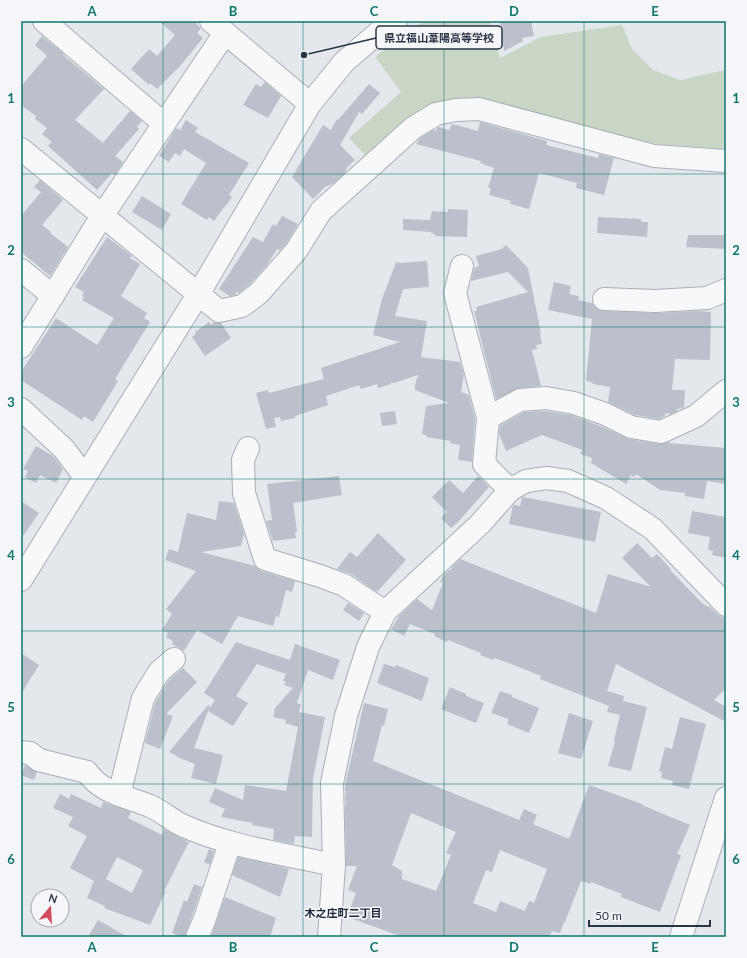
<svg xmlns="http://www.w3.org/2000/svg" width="747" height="958" viewBox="0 0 747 958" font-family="Lato,'Noto Sans JP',sans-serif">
	<rect width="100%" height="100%" fill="#e4e7ec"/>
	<path fill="#c9d6c5" d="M427,21H490L500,58L541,37L622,25L632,49L653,70L680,80L726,70V149L658,144L508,109L441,102L413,114L367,157L349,138L401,92L375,57L414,26Z"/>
	<g fill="#bbc0ca" fill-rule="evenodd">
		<path d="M159,21H194L201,28L197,33L203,38L180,66L157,89L150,83L149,85L131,69L149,49L157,56L175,35Z"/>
		<path d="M500,21H531L534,36L522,38L523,41L504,51Z"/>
		<path d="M42,36L64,54L63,55L104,89L75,120L103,143L130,111L142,121L137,127L139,129L115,156L123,162L115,175L112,173L97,190L48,146L52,142L42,134L47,128L35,119L36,116L21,105V86L47,56L35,45Z"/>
		<path d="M265,82L281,96L268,118L243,105L256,84L261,87Z"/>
		<path d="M369,84L380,93L362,114L359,112L340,145L355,160L347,167L345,173L334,183L325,187L313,199L292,177L323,125L331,130L337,119L338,120Z"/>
		<path d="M186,120L198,128L195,132L249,163L229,195L232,197L225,207H224L214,221L209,217L207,220L181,204L206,163L184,149L180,156L175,153L169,162L159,156L176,128L180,130Z"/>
		<path d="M480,122L547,141L546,145L598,158L599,154L614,158L604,195L576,188L577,183L539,173L529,209L510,204L511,201L489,195L491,188H488L494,168L480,163L481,161L416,144L420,138L433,130L436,131L437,128L439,127L449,130L452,124L478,131Z"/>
		<path d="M40,180L63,200L42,225L51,232L50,233L68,247L50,276L21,252V216L41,192L34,187Z"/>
		<path d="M142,196L171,214L162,230L132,212Z"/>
		<path d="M448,209L468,210L467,237L435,236V234L431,233V232L403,230V219L430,220L432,211L448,212Z"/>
		<path d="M282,216L298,224L286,244L280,250L277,249L267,265L250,284L239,293L237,292L235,295L230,296L219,289L253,237L263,242L273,224L276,226Z"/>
		<path d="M598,217L641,219V222H648L647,237L597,233Z"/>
		<path d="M688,235H726V249L686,247Z"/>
		<path d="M107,237L132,256L130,258L140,264L121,296L147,313L144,318L150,322L115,379L118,381L93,422L84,416L82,420L21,380V372L56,318L97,345L114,318L82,300L84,297L82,296L84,292L75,287Z"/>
		<path d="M506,245L528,268L541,334L540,335L542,344L536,345L537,349L532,350L541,386L519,388L496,399L474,311H477L476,307L528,292L508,272L471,281L474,268L479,266L476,256L502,249Z"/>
		<path d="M427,261L429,287L403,289L395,316L427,321L421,357L460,362L464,374L461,392L469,395L475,419L472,462L458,460L460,445L450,443L451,441L426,437V435L422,434L426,406L449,403L415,390V385L418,375L394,383L391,382V384L378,388L377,384L361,389L359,385L326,396L328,405L295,416V418L281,421L280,417L274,418L276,427L266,429L256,393L268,390L269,393L324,379L321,368L400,342L373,335L382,299L396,262L401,263Z"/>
		<path d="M554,282L571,286L569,294L579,296L578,300L592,303L597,309L603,311L655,313L699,311L711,312L710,360L675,359L672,390H685L684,408L677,409V411L671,414L665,413V416L659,419L635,415L608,402L610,387L593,384L591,382L586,381L592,319L548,310Z"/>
		<path d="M209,322L211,325L214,322L221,323L231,338L205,356L192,337L196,334L195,332Z"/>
		<path d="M395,411L397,424L382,426L380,413Z"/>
		<path d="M545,411L571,415L600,426L629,439L659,444L669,442V443L726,448V484L707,481L704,499L685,496V493L660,490L636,474L634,477L631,475L626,484L591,463L592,458L580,454L582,450L542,435L506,451L499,434L500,426L524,412Z"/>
		<path d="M36,446L53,456L63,469L56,483L40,475L36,483L25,477L28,471L23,469Z"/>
		<path d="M339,476L342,495L293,503L297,531L295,532L296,538L273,541L266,521L272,520L267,484Z"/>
		<path d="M478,476L489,487L457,523L451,528L441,518L447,512L432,497L449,480L463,493Z"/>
		<path d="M523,497L601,512L595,542L509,524L513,505L520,506L522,498Z"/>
		<path d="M21,501L39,513L21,539Z"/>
		<path d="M219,501L234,503L244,534L241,546L201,552L255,566L261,571L295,581L292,592L286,590L279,617L276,616L273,626L238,616L222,644L197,630L184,651L172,644L173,641L166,637L168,633L162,630L172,614L166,609L196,571L165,560L169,549L178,552L187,513L216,520Z"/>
		<path d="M692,511L726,517V558L712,555L713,551L708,550L710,537L688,533Z"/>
		<path d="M378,533L406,560L377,592L351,574L337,569L350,552L357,557Z"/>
		<path d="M637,543L652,558L657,554L671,569L670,570L702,603L708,607L709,606L717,614L726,619V688L714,700L726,707V722L616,664L607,691L624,696L623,701L647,707L631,771L608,766L615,741L614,740L620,715L607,712L609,706L540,679L541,676L509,663L494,658L493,660L480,655L481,653L448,640L447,642L434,636L435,634L410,624L404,636L391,629L400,615L417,599L432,610L443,583L440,582L443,576L449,570H451L452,567L460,559L596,613L608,574L651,587L622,558Z"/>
		<path d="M348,603L364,613L359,621L343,610Z"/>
		<path d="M236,642L290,660L295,644L340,660L333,680L308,670L297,703L301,704L299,712L325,717L313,779L312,837L295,836L294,844L273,840L274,829L252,825L253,823L221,817L225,809L209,802L215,788L243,800L245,785L286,791L298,727L285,723L286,720L273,717L275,708L293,688L284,685L286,682L283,681L286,674L257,664L236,696L248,703L233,726L208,711L215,700L204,693Z"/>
		<path d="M21,653L39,665L21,694Z"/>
		<path d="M384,664L395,667L396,665L429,678L422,701L377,683Z"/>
		<path d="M183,668L197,682L166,714L173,716L160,749L145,743L155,703L169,680Z"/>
		<path d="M450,687L466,694V696L484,703L476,723L441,709Z"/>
		<path d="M500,691L512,695V697L539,708L529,733L507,724L509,719L491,713Z"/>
		<path d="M364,703L388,709L384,726L382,725L373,761L519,820L524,809L537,815L533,824L569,839L589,785L642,804V805L690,825L677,854L681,855L660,912L621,897L622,894L591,882L590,884L581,881L565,922H564L560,933L552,931L549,937H403L347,917L356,893L348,890L357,866H346L345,806L346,801H345L346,791H345V785ZM411,813L456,832L446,853L451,855L436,891L402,879V871L392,865ZM500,850L547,869L534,903L529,901L525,911L500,901L496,912L473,903L486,870L492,872Z"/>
		<path d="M208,705L210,706L194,748L223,755L216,784L191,778L195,764L177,757V756L169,752Z"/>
		<path d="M569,713L593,721L581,759L558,753Z"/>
		<path d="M680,717L706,724L689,789L672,785L673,781L661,778L662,772L659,771L665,747L672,749Z"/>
		<path d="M25,765L37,772L34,780L21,775Z"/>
		<path d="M60,794L69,799L71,794L101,808L103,802L131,812L128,818L162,835L164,829L189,842L164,891H166L150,925L104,908L105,906L87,898L94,881L70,868L87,836L68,826L73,817L53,808ZM117,857L143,870L132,893L106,879Z"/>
		<path d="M209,849L214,851L210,865L204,862Z"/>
		<path d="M238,857L289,869L280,897L232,875Z"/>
		<path d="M194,884L202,887L185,937H181L172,933L184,900L187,902Z"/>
		<path d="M225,897L276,918L270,937H211Z"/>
		<path d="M98,920L128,937H88Z"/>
	</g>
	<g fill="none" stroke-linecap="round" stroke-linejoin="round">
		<defs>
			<g id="minor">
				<path d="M44,21L164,124"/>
				<path d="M211,21L310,104"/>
				<path d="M21,149L219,311L242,306L259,293L296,251L321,211L413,128L436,114L456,110L479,109L654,156L726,161"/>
				<path d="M462,266L455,293L488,418L484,464L510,490"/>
				<path d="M21,270L53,296"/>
				<path d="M604,299L655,301L707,298L726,290"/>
				<path d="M21,347L102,216L225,33"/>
				<path d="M21,409L64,449L84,476"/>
				<path d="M488,418L520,400L546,398L574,403L605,414L631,427L661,432L696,416L726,391"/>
				<path d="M248,448L243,460L244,493L265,559L320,576L344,585L385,612"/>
				<path d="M21,580L199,293L310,104L344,62L379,32L396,21"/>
				<path d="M21,752L30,753L39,760L87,772C101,793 128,797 150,806C162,811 172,821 184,826C231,847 284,854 334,865"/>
				<path d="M119,795L143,698L159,672L174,659"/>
				<path d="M197,937L204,921L230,843"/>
				<path d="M329,937L334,865L332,783L346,716L368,647L385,612L480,524L510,490L526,481L547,478L568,481L606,498L653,529L726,605"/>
				<path d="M681,937L726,798"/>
			</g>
		</defs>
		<use href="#minor" stroke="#a9aeb7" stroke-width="24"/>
		<use href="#minor" stroke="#f7f8fa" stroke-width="22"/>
	</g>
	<path fill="none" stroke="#0f766e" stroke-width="1" stroke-opacity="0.55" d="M163,21V937M303,21V937M444,21V937M584,21V937M21,174H726M21,327H726M21,479H726M21,631H726M21,784H726"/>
	<g text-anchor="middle" stroke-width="3" stroke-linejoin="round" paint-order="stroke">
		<g font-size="11" font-weight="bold" fill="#1d2536" stroke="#f4f6f9">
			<text x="343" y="917">木之庄町二丁目</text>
		</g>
	</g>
	<path fill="none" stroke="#2b3445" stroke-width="1.5" d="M304 55L376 38"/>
	<circle fill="#2b3445" stroke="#f4f6f9" stroke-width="1.5" cx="304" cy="55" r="4"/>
	<rect fill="#f4f6f9" stroke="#2b3445" stroke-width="1.5" x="376" y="26" width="126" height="23" rx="4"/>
	<g font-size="11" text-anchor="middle" font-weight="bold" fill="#2b3445">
		<text x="439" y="42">県立福山葦陽高等学校</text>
	</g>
	<rect width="747" height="958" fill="none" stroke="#f4f6f9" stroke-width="44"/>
	<g transform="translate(50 908) rotate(18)"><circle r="19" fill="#f4f6f9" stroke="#a4a8b1"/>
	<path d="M0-3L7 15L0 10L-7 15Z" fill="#d1495b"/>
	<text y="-6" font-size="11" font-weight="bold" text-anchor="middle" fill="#2b3445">N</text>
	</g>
	<path d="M589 920v6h121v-6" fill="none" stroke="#2b3445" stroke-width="2"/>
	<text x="595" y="920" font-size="12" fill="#2b3445" stroke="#f4f6f9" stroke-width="3" paint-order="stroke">50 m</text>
	<rect x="22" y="22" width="703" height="914" fill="none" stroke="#0f766e" stroke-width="1.5"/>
	<g font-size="13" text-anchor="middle" font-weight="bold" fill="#0f766e">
		<text x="92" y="16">A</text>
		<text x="233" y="16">B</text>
		<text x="374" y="16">C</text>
		<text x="514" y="16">D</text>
		<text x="655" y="16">E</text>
		<text x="11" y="103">1</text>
		<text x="736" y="103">1</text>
		<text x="11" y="255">2</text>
		<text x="736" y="255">2</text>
		<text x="11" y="407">3</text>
		<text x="736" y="407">3</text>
		<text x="11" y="560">4</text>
		<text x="736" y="560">4</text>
		<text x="11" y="712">5</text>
		<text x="736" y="712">5</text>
		<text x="11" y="864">6</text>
		<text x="736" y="864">6</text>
		<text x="92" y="952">A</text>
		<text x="233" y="952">B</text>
		<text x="374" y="952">C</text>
		<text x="514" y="952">D</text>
		<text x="655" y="952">E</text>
	</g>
</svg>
